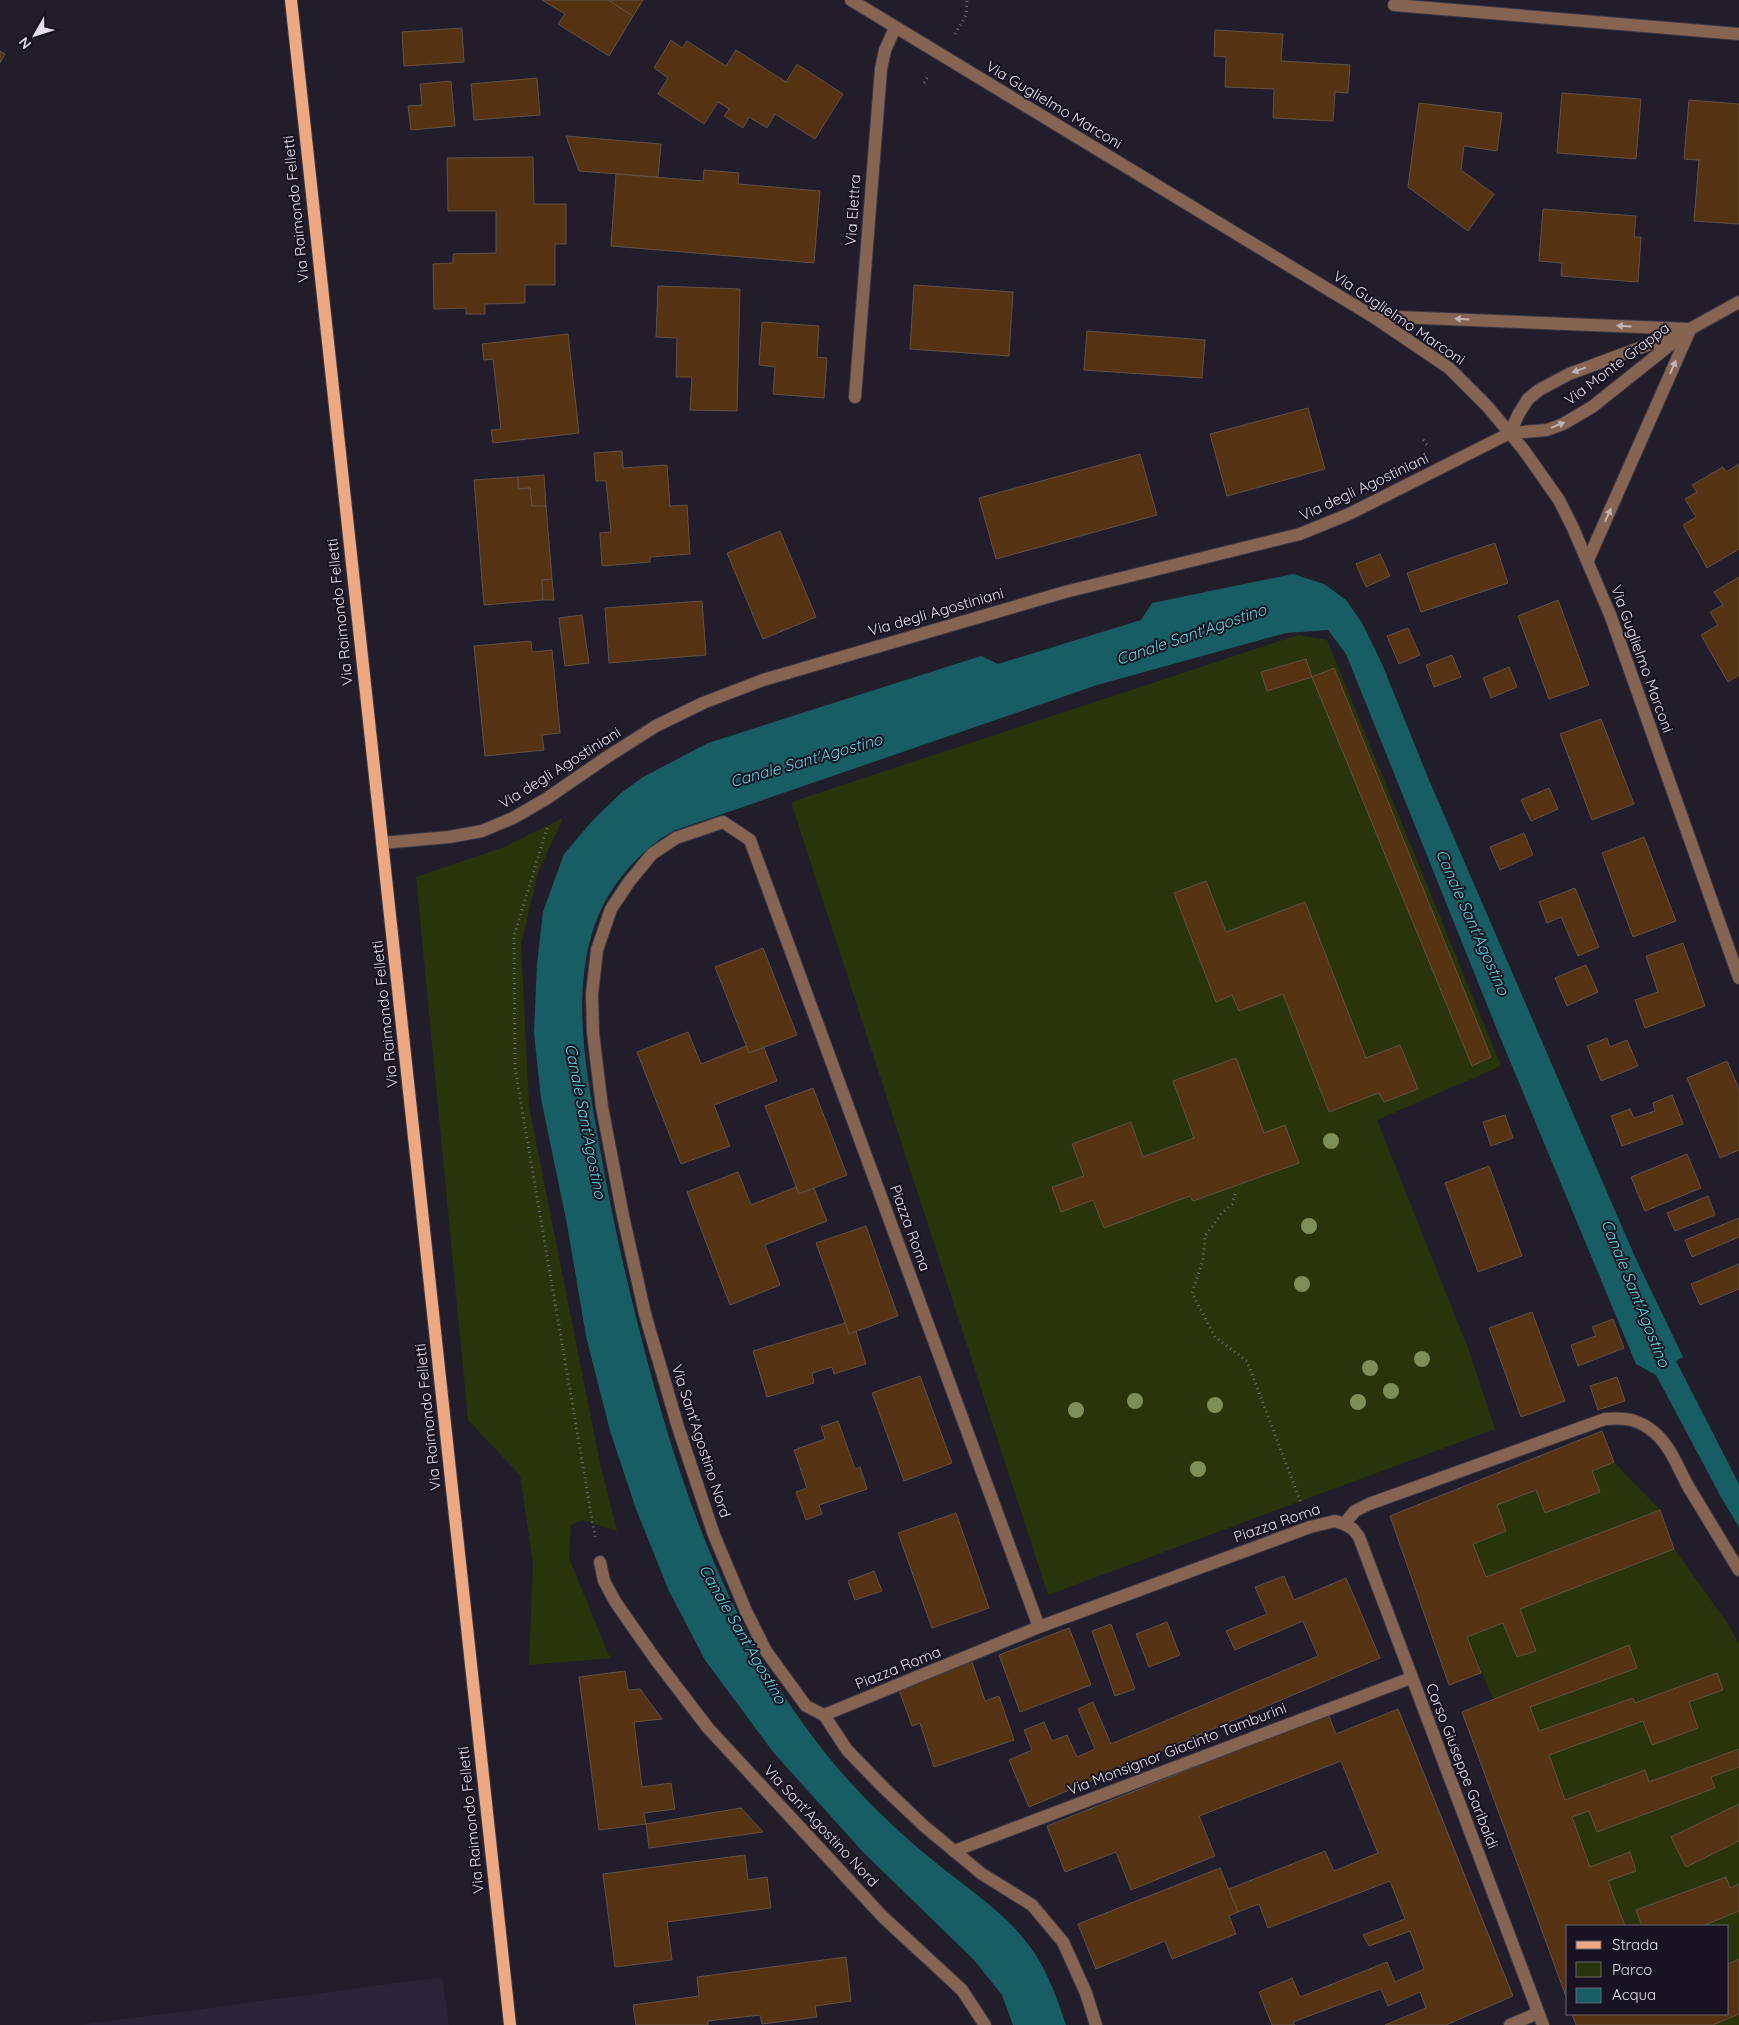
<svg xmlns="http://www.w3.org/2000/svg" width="1739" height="2025" viewBox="0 0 1739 2025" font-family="Quicksand,sans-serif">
	<rect width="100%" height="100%" fill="#211d2b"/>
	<path fill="#2a2439" d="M442,1977L449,2025H80Z"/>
	<g fill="#29340a">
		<path d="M1298,635L1327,640L1501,1066L1377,1120L1468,1348L1495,1429L1048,1595L791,802Z"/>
		<path d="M563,818L538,873L521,945L529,1106L600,1463L617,1531L582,1520L571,1525L569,1558L610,1658L529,1665L533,1563L520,1475L468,1420L416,877L504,847Z"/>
		<path d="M1614,1462L1660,1510L1674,1549L1728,1624L1739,1644V2025H1629L1624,2014H1728V1926H1588L1467,1637L1431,1534L1497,1505Z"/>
	</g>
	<path fill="#165e63" d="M1293,574L1324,584L1346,600L1362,623L1382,664L1429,780L1635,1257L1683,1357L1676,1361L1739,1484V1527L1722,1499L1656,1375L1636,1364L1500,1037L1346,654L1328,630L1286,633L1097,685L673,831C634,854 603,893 591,937C572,1006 588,1080 600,1149C610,1206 622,1261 636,1317C673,1467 723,1622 819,1745C851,1787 894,1829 935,1862C967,1888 1003,1911 1028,1944C1046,1967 1057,1998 1066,2025H1013L1002,1995L974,1960L863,1852L773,1752L705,1660L669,1591L636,1509L610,1431L586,1336L567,1224L541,1099L534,1033L537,964L543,912L564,854L594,819L621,793L643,777L708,743L981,656L998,664L1141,620L1152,603Z"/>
	<g fill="#553212" stroke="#615145">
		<path d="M542,0H608L633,16L609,56L558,24L565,14Z"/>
		<path d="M608,0H643L633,16Z"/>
		<path d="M462,28L464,62L404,66L402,32Z"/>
		<path d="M1215,30L1283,34L1281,61L1350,65L1348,93L1335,92L1333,121L1273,118L1274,89L1225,87L1226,57L1214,56Z"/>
		<path d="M671,40L682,48L687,41L726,66L736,50L786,82L797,64L843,94L815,139L775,114L767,128L749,117L743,128L724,116L729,109L718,102L704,124L658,94L668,78L654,68Z"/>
		<path d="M0,51L5,54L0,63Z"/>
		<path d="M537,78L540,115L474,120L471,84Z"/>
		<path d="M451,81L455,126L411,130L408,106L422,105L420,84Z"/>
		<path d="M1562,93L1641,99L1636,159L1557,153Z"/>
		<path d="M1689,100L1739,104V224L1694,221L1699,160L1684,159Z"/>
		<path d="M1419,103L1502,113L1497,151L1464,146L1461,170L1494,194L1468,231L1408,187Z"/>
		<path d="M566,136L661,144L658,177L579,171Z"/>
		<path d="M533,157L534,204H566V244H555V285H525V303L485,304V314H466V308L434,309L433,264L453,263V254L496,253V211H448L447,158Z"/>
		<path d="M704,170L739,173L738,184L820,191L814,263L611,246L616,174L703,181Z"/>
		<path d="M1543,209L1636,216L1634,237H1641L1638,282L1561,276L1562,263L1539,261Z"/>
		<path d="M914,285L1013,292L1009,356L910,349Z"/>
		<path d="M658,286L740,289L737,411L690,410L692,377H676L677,338L656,337Z"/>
		<path d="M762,322L819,326L817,357L827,358L824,398L773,394L775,367L759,365Z"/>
		<path d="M1087,331L1205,340L1202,378L1084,370Z"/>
		<path d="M568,334L579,433L493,443L491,430L501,429L493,359L484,360L482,344Z"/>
		<path d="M1308,408L1325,469L1227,496L1210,434Z"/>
		<path d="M622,451L623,468L667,465L670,506L687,505L690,554L650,557V562L602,566L600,533L611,532L606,481H596L594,453Z"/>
		<path d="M1140,454L1157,515L996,559L979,498Z"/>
		<path d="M1739,464V549L1707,568L1683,525L1696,517L1685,499L1697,492L1692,485L1723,467L1726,472Z"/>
		<path d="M544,475L546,506H532L530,488L518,489V477Z"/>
		<path d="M518,477V489L530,488L532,506H546L552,579L542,580L543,600L484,605L474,480Z"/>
		<path d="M780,531L816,617L763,639L727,553Z"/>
		<path d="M1495,543L1508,583L1421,612L1407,573Z"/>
		<path d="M1380,554L1390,576L1366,587L1356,564Z"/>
		<path d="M1739,577V675L1728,682L1701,635L1718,625L1710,612L1723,605L1714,592Z"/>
		<path d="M552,579L554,600H543L542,580Z"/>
		<path d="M1558,600L1589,685L1549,699L1518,616Z"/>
		<path d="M702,601L706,655L609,663L605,608Z"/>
		<path d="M582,615L589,663L565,666L559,618Z"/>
		<path d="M1408,628L1420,655L1399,664L1387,636Z"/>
		<path d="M531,641L532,652L552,650L560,733L542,735L544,750L485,756L474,646Z"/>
		<path d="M1452,655L1461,677L1434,687L1426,665Z"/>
		<path d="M1306,659L1312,677L1267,691L1261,672Z"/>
		<path d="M1509,667L1517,687L1491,698L1483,678Z"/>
		<path d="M1334,668L1491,1057L1472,1066L1312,677Z"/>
		<path d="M1601,719L1634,804L1592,820L1560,734Z"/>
		<path d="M1549,788L1558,809L1531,821L1521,800Z"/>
		<path d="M1524,833L1533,855L1500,870L1490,847Z"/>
		<path d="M1644,837L1676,921L1633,937L1602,853Z"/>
		<path d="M1206,881L1226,932L1305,902L1366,1058L1400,1045L1418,1089L1384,1102L1379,1093L1329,1112L1283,994L1239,1011L1232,995L1216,1002L1174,893Z"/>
		<path d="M1575,888L1599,947L1578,956L1561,917L1547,923L1539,902Z"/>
		<path d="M1683,943L1705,1006L1645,1028L1635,1000L1658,992L1646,956Z"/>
		<path d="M763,948L797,1035L749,1053L715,967Z"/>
		<path d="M1586,965L1598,992L1567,1006L1555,978Z"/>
		<path d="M688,1032L701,1064L746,1046L749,1053L764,1048L777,1081L714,1105L730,1146L681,1164L637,1052Z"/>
		<path d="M1607,1038L1610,1047L1627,1040L1638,1066L1601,1081L1587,1046Z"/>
		<path d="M1236,1058L1264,1133L1285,1125L1299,1163L1193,1201L1190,1196L1104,1228L1093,1200L1061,1212L1052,1187L1084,1176L1072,1144L1131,1122L1143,1157L1194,1138L1173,1081Z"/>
		<path d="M1727,1061L1739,1089V1150L1720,1158L1687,1078Z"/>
		<path d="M813,1088L847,1175L799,1194L765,1106Z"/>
		<path d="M1672,1095L1683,1124L1622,1146L1611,1116L1630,1109L1634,1118L1655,1111L1653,1103Z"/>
		<path d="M1505,1115L1513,1138L1491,1146L1483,1122Z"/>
		<path d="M1687,1154L1701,1188L1645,1211L1631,1177Z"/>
		<path d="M1489,1166L1522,1256L1478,1272L1445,1183Z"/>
		<path d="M738,1172L751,1205L796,1187L799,1194L814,1188L827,1221L765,1245L780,1285L730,1305L687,1192Z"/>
		<path d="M1708,1196L1715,1215L1675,1231L1667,1213Z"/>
		<path d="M1739,1218V1237L1692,1257L1685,1240Z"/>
		<path d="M866,1226L898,1316L849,1334L816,1243Z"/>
		<path d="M1739,1264V1289L1700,1305L1691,1284Z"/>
		<path d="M1532,1312L1565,1401L1521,1417L1489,1328Z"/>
		<path d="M1613,1319L1624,1348L1578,1366L1571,1345L1596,1336L1592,1327Z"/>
		<path d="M845,1323L849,1334L856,1331L866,1364L834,1374L832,1367L812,1373L814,1383L767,1397L753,1351Z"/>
		<path d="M920,1376L952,1463L904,1481L872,1393Z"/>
		<path d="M1617,1377L1625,1401L1598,1410L1590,1386Z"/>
		<path d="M838,1421L855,1469L860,1467L867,1489L819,1505L822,1514L806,1520L796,1492L807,1488L794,1450L825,1439L821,1427Z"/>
		<path d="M1602,1431L1614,1462L1592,1471L1600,1492L1545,1513L1536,1490L1497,1505L1506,1531L1473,1544L1486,1577L1660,1510L1674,1549L1520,1609L1536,1651L1517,1657L1503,1623L1467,1637L1481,1673L1449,1685L1390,1516Z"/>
		<path d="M956,1513L989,1608L932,1628L898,1533Z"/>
		<path d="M874,1571L882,1591L855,1600L848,1581Z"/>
		<path d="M1284,1576L1294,1600L1346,1578L1380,1658L1029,1807L1009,1760L1032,1750L1024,1730L1044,1722L1052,1741L1067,1735L1077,1757L1095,1749L1078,1709L1093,1702L1111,1744L1318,1656L1303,1621L1235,1650L1226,1631L1267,1614L1255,1587Z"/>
		<path d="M1167,1622L1180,1655L1149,1667L1136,1634Z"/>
		<path d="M1111,1624L1135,1689L1115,1696L1092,1631Z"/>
		<path d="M1069,1628L1091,1685L1020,1712L999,1655Z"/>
		<path d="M1629,1645L1637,1668L1530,1707L1539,1731L1633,1698L1635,1703L1717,1673L1723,1690L1689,1702L1698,1728L1652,1745L1643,1721L1549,1755L1565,1800L1645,1770L1649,1782L1739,1749V1767L1711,1777L1715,1788L1597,1832L1589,1811L1572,1817L1590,1867L1630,1852L1636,1871L1608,1881L1625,1926H1568V2002L1462,1712Z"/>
		<path d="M972,1662L985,1701L999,1696L1014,1740L934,1767L920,1723L912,1726L898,1687Z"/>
		<path d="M625,1671L628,1690L640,1689L662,1719L634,1722L642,1787L671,1783L675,1809L644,1813L646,1824L599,1830L579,1677Z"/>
		<path d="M1398,1709L1513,1996L1446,2025H1385L1426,2008L1420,1992L1388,2006L1381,1989L1293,2022L1295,2025H1272L1259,1992L1292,1978L1300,1997L1387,1962L1395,1982L1424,1969L1410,1931L1369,1946L1363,1935L1405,1919L1390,1881L1268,1928L1259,1904L1238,1912L1229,1889L1325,1851L1334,1871L1378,1853L1341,1761L1199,1816L1215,1856L1131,1890L1116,1852L1065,1872L1047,1826L1328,1714L1336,1734Z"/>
		<path d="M1739,1804V1841L1686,1867L1671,1837Z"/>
		<path d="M741,1808L763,1832L649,1848L646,1824Z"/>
		<path d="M745,1855L748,1880L767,1877L771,1908L667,1922L672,1960L615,1967L603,1874Z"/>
		<path d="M1220,1868L1238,1912L1229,1916L1236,1934L1172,1959L1165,1941L1096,1969L1078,1924Z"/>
		<path d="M1726,1877L1730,1888L1739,1884V1911L1702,1926H1642L1636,1910Z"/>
		<path d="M846,1957L851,2001L815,2006L817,2017L762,2024L760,2015L708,2021V2025H636L633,2005L699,1996L697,1977Z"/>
		<path d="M1739,1959V2014L1713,2025H1576L1572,2014H1728V1964Z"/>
	</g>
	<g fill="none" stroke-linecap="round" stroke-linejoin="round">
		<defs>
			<g id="minor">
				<path d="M851,0L1372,316L1449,368L1487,406L1523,449L1559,500L1573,528L1611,617L1739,978"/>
				<path d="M1394,5L1739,34"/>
				<path d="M1373,316L1690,329"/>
				<path d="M855,397L881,69L885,50L895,28"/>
				<path d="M1510,433L1518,415L1528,399L1539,390L1569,374L1680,333"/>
				<path d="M1588,560L1689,332"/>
				<path d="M382,843L449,837L482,831L513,818L546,799L607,757L656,726L703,703L763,680L1065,592L1300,534L1349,514L1510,433L1547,430L1563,424L1592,407L1690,329L1739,302"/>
				<path d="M1344,1524L1353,1529L1359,1537L1543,2025"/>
				<path d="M600,1562L604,1581L616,1603L656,1660L708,1728L883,1917L962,1990L985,2025"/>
				<path d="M1039,1627L750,840L723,822L676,838L652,854L629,882L611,909L597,950L592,994L593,1033L602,1107L623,1216L645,1314L678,1427L714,1535L746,1611L766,1651L806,1706L824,1715L847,1750L884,1788L924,1826L982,1874L1032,1905L1063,1942L1086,1993L1096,2025"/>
				<path d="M824,1715L1039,1627L1310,1527L1335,1521L1344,1524L1355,1511L1369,1504L1605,1419C1625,1417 1639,1419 1655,1433C1671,1447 1679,1470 1689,1488C1706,1515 1722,1543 1739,1570"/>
				<path d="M954,1851L1411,1678"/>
				<path d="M1510,2025L1538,2013"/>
			</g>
			<path id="major" d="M291,0L510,2025"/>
		</defs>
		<use href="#minor" stroke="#3c3846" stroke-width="14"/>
		<use href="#major" stroke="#3c3846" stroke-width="14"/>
		<g stroke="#706d7a" stroke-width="3" stroke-dasharray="1 4" stroke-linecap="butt">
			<path d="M955,34L966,15L967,0"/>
			<path d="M924,83L929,75"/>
			<path d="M1423,440L1429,447"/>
			<path d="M547,828L514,936L515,1068L595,1537"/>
			<path d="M1235,1194L1232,1204L1221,1214L1205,1236L1203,1260L1192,1293L1215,1337L1247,1361L1301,1503"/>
		</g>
		<use href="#minor" stroke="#856452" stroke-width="12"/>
		<use href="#major" stroke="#eea983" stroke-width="12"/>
	</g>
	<g fill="#7e8e58">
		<circle cx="1331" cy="1141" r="8"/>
		<circle cx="1309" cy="1226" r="8"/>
		<circle cx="1302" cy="1284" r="8"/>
		<circle cx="1422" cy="1359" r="8"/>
		<circle cx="1370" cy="1368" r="8"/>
		<circle cx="1391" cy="1391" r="8"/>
		<circle cx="1135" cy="1401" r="8"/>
		<circle cx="1358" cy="1402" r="8"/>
		<circle cx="1215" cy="1405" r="8"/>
		<circle cx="1076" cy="1410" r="8"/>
		<circle cx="1198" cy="1469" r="8"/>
	</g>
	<defs><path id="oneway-solid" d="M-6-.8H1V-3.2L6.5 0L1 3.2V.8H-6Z" transform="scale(1.25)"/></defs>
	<g fill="#c1b4b5">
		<use href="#oneway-solid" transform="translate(1462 319) rotate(-177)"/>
		<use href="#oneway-solid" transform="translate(1624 326) rotate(-177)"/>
		<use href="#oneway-solid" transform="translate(1673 367) rotate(-66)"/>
		<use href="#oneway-solid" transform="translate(1579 370) rotate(160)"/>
		<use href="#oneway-solid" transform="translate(1558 425) rotate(-22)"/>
		<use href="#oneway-solid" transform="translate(1608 515) rotate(-66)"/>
	</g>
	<g text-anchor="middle" stroke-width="4" stroke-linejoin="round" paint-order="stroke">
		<g font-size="15" fill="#e2dfea" stroke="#171322">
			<text transform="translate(1054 105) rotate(31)" y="5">Via Guglielmo Marconi</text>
			<text transform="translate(296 209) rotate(-96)" y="5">Via Raimondo Felletti</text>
			<text transform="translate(853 210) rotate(-86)" y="5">Via Elettra</text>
			<text transform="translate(1399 318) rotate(34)" y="5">Via Guglielmo Marconi</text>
			<text transform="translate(1617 364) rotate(-37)" y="5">Via Monte Grappa</text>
			<text transform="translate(1364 487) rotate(-25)" y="5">Via degli Agostiniani</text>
			<text transform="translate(340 612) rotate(-96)" y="5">Via Raimondo Felletti</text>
			<text transform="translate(936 612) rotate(-16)" y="5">Via degli Agostiniani</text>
			<text transform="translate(1642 659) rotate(70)" y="5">Via Guglielmo Marconi</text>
			<text transform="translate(560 768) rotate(-32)" y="5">Via degli Agostiniani</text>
			<text transform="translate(385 1014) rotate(-96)" y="5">Via Raimondo Felletti</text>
			<text transform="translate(910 1228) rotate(70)" y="5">Piazza Roma</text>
			<text transform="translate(428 1417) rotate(-96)" y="5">Via Raimondo Felletti</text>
			<text transform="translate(701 1441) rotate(72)" y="5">Via Sant'Agostino Nord</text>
			<text transform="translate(1277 1523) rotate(-19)" y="5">Piazza Roma</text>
			<text transform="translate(898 1668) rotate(-22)" y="5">Piazza Roma</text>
			<text transform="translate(1177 1749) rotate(-21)" y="5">Via Monsignor Giacinto Tamburini</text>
			<text transform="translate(1462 1766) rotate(69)" y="5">Corso Giuseppe Garibaldi</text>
			<text transform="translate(471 1820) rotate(-96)" y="5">Via Raimondo Felletti</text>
			<text transform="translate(821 1826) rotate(47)" y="5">Via Sant'Agostino Nord</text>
		</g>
		<g font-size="16" font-style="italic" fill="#54d9e3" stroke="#171322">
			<text transform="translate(1191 634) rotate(-19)" y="6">Canale Sant'Agostino</text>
			<text transform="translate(806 760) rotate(-16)" y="6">Canale Sant'Agostino</text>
			<text transform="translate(1473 922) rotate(66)" y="6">Canale Sant'Agostino</text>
			<text transform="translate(586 1121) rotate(79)" y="6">Canale Sant'Agostino</text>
			<text transform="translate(1636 1293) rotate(68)" y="6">Canale Sant'Agostino</text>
			<text transform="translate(743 1634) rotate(60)" y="6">Canale Sant'Agostino</text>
		</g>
	</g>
	<rect x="1566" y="1925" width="162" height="90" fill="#171322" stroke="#686572"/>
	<rect x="1576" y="1941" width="25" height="8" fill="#eea983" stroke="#686572"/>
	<text x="1612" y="1950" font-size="15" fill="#e2dfea">Strada</text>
	<rect x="1576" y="1962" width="25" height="15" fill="#29340a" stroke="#686572"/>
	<text x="1612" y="1975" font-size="15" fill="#e2dfea">Parco</text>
	<rect x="1576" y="1988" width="25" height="15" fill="#165e63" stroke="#686572"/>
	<text x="1612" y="2000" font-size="15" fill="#e2dfea">Acqua</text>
	<g transform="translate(35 35) rotate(231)" stroke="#171322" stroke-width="4" paint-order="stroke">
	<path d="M0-4L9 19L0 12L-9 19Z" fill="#e2dfea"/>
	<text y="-8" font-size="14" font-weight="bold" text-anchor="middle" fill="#e2dfea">N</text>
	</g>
</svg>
